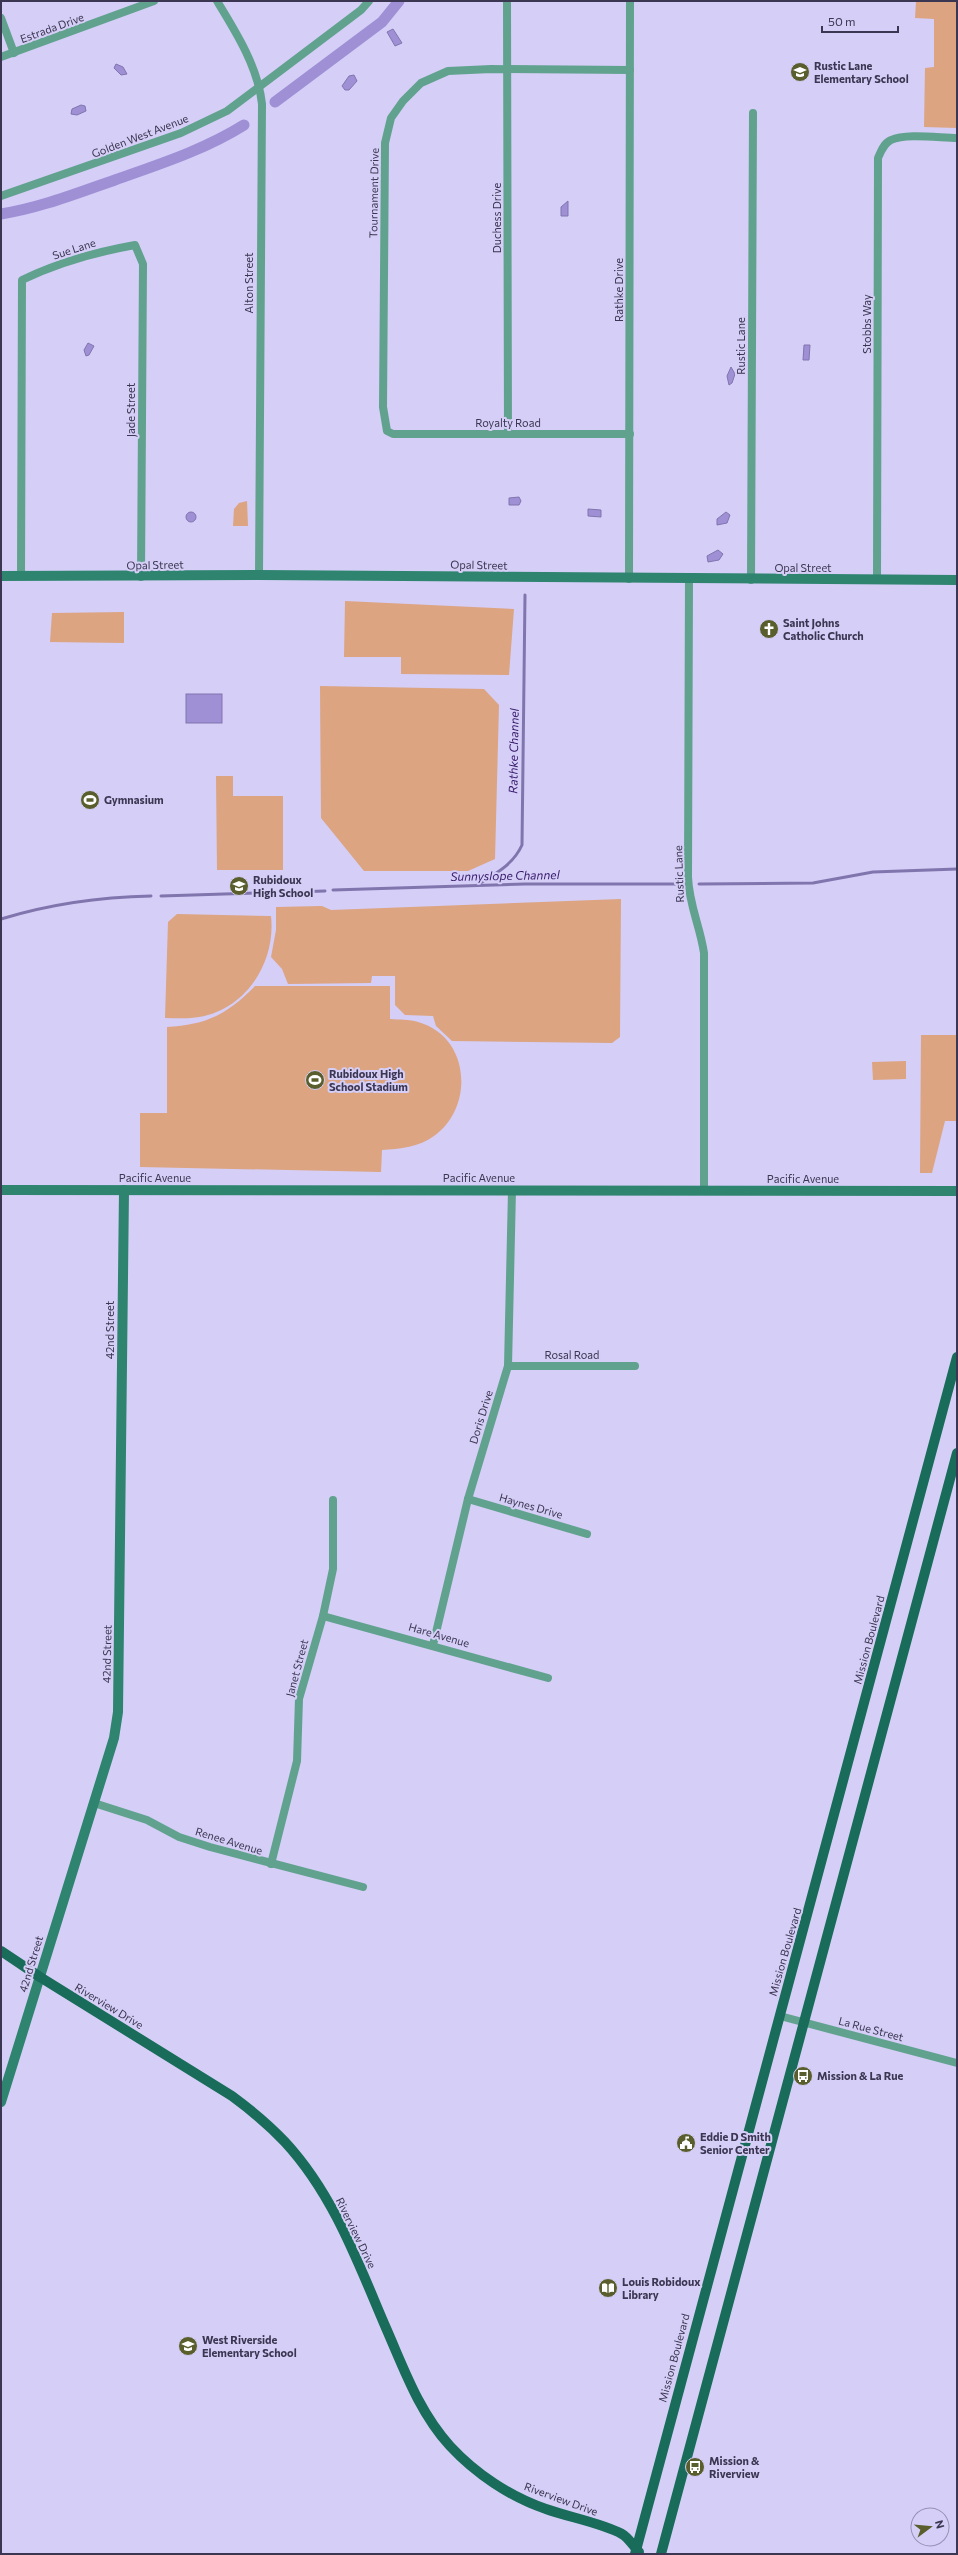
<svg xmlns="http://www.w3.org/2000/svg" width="958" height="2555" viewBox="0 0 958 2555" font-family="Commissioner,sans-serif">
	<rect width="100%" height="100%" fill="#d5cef7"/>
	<g fill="#dca480">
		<path d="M916,1H957V128L924,127L925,68L934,67V19L915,18Z"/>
		<path d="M247,501L248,526H233L234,509L239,503Z"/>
		<path d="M345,601L514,609L509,675L401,674V657H344Z"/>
		<path d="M124,612V643L50,642L52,613Z"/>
		<path d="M320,686L484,689L499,705L495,859L468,871H364L321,818Z"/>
		<path d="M216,776H233V796H283V870H217Z"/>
		<path d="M621,899L620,1037L612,1043L452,1041L436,1026L433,1016L405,1015L395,1005V976H372L371,983L288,984L282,969L271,957L276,930V907L322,906L331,910Z"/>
		<path d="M177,914L271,916C276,961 247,1009 199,1017C189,1019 176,1018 165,1018L168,922Z"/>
		<path d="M255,986H390V1019C399,1020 409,1019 418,1022C470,1036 475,1107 434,1136C419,1147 400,1149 382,1150L381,1172L140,1167V1113H167V1027C206,1025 228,1014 255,986Z"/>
		<path d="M921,1035H957V1121H945L932,1173H920Z"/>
		<path d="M906,1061V1079L873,1080L872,1062Z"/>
	</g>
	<g fill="#9f90d6" stroke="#8175ae">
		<path d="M393,29L402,43L395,46L387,32Z"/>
		<path d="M116,64L123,67L127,74L121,75L114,68Z"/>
		<path d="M354,75L357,81L349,90H345L342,86L349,76Z"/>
		<path d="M81,105L85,106L86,111L77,115L71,114L72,109Z"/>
		<path d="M568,201V216H561V207Z"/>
		<path d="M88,343L94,346L89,355L86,356L84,350Z"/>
		<path d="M804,345H810L809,360H803Z"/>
		<path d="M731,367L735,374L732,383L729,385L727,376Z"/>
		<path d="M519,497L521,501L519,505H509V498Z"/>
		<path d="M588,509L601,510V517L588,516Z"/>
		<path d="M726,512L730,515L727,523L717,525V519Z"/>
		<circle cx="191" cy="517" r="5"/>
		<path d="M718,550L723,554L719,560L708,562L707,556Z"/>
		<rect x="186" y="694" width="36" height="29"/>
	</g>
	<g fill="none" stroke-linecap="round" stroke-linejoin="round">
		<g stroke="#8175ae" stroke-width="3">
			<path d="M699,884L813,883L873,872L957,869"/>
			<path d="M477,885C495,874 513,865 522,845L525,595"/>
			<path d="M333,890L525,884H677"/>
			<path d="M161,896L325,891"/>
			<path d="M1,919C50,904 99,897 151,896"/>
		</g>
		<g stroke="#9f90d6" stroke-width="11">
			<path d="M275,102L382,22L399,1"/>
			<path d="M1,214C40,208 77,193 115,180C160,164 204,150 244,125"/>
		</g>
		<g stroke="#61a28f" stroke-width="8">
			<path d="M217,1C236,32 258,67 262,104L259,575"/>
			<path d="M507,1L508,434"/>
			<path d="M1,18L14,53"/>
			<path d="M1,57L154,1"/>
			<path d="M630,70L491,69L448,71L421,83L403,101L391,118L385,143L383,407L387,431L393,434H630"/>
			<path d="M1,196L181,133L227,111L361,10L369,1"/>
			<path d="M21,576L22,280C57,263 96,252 135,245L143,264L141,577"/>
			<path d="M629,579L630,1"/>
			<path d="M689,579L688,877C689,905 700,926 704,953V1191"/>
			<path d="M751,580L753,113"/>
			<path d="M877,580L878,158C881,151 884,143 891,140C906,133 940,138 957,138"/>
			<path d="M508,1366H635"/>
			<path d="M468,1499L587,1534"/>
			<path d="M323,1616L548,1678"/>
			<path d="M433,1645L468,1499L508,1366L512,1190"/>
			<path d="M94,1803L147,1820L179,1837L210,1847L363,1887"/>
			<path d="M271,1864L297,1761L299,1699L323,1616L333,1569V1500"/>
			<path d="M780,2016L957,2063"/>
		</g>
		<g stroke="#2e846f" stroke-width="10">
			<path d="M1,576L259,575L957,580"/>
			<path d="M1,1190L957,1191"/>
			<path d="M1,2102L114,1738L118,1712L124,1190"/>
		</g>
		<g stroke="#186c59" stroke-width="10">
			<path d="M1,1951L40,1977L232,2096C251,2110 269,2125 285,2142C334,2195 358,2263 386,2328C404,2369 419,2412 450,2446C475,2473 510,2497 546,2509C568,2517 602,2523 622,2534C628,2537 634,2547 639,2552"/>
			<path d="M635,2554L957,1357"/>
			<path d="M661,2554L957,1453"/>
		</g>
	</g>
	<defs>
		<symbol id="school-disc" viewBox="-11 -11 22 22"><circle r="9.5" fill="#5a5e2c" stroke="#d5cef7"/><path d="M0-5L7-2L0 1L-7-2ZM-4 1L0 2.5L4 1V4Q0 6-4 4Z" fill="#fff"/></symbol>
		<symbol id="church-disc" viewBox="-11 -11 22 22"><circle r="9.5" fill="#5a5e2c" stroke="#d5cef7"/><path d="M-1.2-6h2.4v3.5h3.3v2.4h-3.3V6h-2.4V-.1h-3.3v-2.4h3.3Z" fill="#fff"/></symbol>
		<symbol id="stadium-disc" viewBox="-11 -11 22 22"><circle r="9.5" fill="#5a5e2c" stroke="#d5cef7"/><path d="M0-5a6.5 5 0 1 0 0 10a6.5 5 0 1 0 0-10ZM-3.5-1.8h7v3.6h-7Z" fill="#fff"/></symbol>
		<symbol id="bus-disc" viewBox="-11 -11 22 22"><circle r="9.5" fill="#5a5e2c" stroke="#d5cef7"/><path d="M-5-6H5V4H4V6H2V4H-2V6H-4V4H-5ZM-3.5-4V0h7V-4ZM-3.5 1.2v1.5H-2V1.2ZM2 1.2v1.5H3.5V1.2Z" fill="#fff"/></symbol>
		<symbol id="civic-disc" viewBox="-11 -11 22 22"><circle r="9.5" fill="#5a5e2c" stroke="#d5cef7"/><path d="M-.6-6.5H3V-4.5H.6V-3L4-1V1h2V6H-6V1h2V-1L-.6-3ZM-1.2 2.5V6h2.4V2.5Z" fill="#fff"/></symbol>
		<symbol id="library-disc" viewBox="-11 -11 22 22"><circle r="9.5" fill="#5a5e2c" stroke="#d5cef7"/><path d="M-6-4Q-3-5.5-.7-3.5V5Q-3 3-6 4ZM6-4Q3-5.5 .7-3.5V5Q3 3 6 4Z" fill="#fff"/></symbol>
	</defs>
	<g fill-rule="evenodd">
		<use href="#school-disc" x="789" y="61" width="22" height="22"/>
		<use href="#church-disc" x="758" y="618" width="22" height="22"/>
		<use href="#stadium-disc" x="79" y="789" width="22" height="22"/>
		<use href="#school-disc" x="228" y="875" width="22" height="22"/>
		<use href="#stadium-disc" x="304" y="1069" width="22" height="22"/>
		<use href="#bus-disc" x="792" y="2065" width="22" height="22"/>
		<use href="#civic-disc" x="675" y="2132" width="22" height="22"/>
		<use href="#library-disc" x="597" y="2277" width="22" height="22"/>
		<use href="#school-disc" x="177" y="2335" width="22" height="22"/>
		<use href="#bus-disc" x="684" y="2456" width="22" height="22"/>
	</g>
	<g text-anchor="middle" stroke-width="4" stroke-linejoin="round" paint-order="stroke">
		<g font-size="11" fill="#3b3651" stroke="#d5cef7">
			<text transform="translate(52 28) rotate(-20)" y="4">Estrada Drive</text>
			<text transform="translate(140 136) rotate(-21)" y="4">Golden West Avenue</text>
			<text transform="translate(374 193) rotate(-89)" y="4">Tournament Drive</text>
			<text transform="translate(497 218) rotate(-90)" y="4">Duchess Drive</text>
			<text transform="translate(74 249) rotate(-18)" y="4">Sue Lane</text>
			<text transform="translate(249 283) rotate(-90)" y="4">Alton Street</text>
			<text transform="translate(619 290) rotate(-90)" y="4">Rathke Drive</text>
			<text transform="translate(867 324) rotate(-90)" y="4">Stobbs Way</text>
			<text transform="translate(741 346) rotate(-90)" y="4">Rustic Lane</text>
			<text transform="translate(131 410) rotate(-90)" y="4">Jade Street</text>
			<text x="508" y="427">Royalty Road</text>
			<text transform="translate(155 565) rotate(-1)" y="4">Opal Street</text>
			<text transform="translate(479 565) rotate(1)" y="4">Opal Street</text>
			<text x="803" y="572">Opal Street</text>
			<text transform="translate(679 874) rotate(-92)" y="4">Rustic Lane</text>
			<text x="155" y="1182">Pacific Avenue</text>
			<text x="479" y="1182">Pacific Avenue</text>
			<text x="803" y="1183">Pacific Avenue</text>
			<text transform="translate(110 1330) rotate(-90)" y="4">42nd Street</text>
			<text x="572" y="1359">Rosal Road</text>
			<text transform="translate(481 1417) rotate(-73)" y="4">Doris Drive</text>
			<text transform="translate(531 1506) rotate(16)" y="4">Haynes Drive</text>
			<text transform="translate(439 1635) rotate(16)" y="4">Hare Avenue</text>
			<text transform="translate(869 1640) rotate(-75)" y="4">Mission Boulevard</text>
			<text transform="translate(107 1654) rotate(-89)" y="4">42nd Street</text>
			<text transform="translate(297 1668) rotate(-75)" y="4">Janet Street</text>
			<text transform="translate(229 1841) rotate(17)" y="4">Renee Avenue</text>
			<text transform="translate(785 1952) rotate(-74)" y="4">Mission Boulevard</text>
			<text transform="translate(31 1964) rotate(-73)" y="4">42nd Street</text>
			<text transform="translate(109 2006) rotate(31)" y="4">Riverview Drive</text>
			<text transform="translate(871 2029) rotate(15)" y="4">La Rue Street</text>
			<text transform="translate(356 2233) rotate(64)" y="4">Riverview Drive</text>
			<text transform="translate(674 2358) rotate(-75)" y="4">Mission Boulevard</text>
			<text transform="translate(561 2499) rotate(20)" y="4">Riverview Drive</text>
		</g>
		<g font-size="11" font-weight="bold" fill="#3b3651" stroke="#d5cef7" text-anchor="start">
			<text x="814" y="70">Rustic Lane<tspan x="814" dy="13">Elementary School</tspan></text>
			<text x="783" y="627">Saint Johns<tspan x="783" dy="13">Catholic Church</tspan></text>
			<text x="104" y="804">Gymnasium</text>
			<text x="253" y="884">Rubidoux<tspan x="253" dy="13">High School</tspan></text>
			<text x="329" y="1078">Rubidoux High<tspan x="329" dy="13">School Stadium</tspan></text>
			<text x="817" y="2080">Mission &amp; La Rue</text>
			<text x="700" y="2141">Eddie D Smith<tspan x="700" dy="13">Senior Center</tspan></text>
			<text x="622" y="2286">Louis Robidoux<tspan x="622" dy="13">Library</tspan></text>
			<text x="202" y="2344">West Riverside<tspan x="202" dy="13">Elementary School</tspan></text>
			<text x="709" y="2465">Mission &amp;<tspan x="709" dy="13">Riverview</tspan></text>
		</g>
		<g font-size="12" font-style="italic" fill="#37196b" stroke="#d5cef7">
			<text transform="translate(514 751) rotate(-89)" y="4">Rathke Channel</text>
			<text transform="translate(505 876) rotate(-1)" y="4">Sunnyslope Channel</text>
		</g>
	</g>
	<rect width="958" height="2555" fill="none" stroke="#3b3651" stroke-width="4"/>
	<g transform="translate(930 2527) rotate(74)"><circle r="19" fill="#d5cef7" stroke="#9791b5"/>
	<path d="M0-3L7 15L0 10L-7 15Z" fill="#5a5e2c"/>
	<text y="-6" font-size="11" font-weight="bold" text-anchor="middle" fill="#3b3651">N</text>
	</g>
	<path d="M822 26v6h76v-6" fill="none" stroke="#3b3651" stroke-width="2"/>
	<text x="828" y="26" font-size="12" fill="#3b3651" stroke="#d5cef7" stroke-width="3" paint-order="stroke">50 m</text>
</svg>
